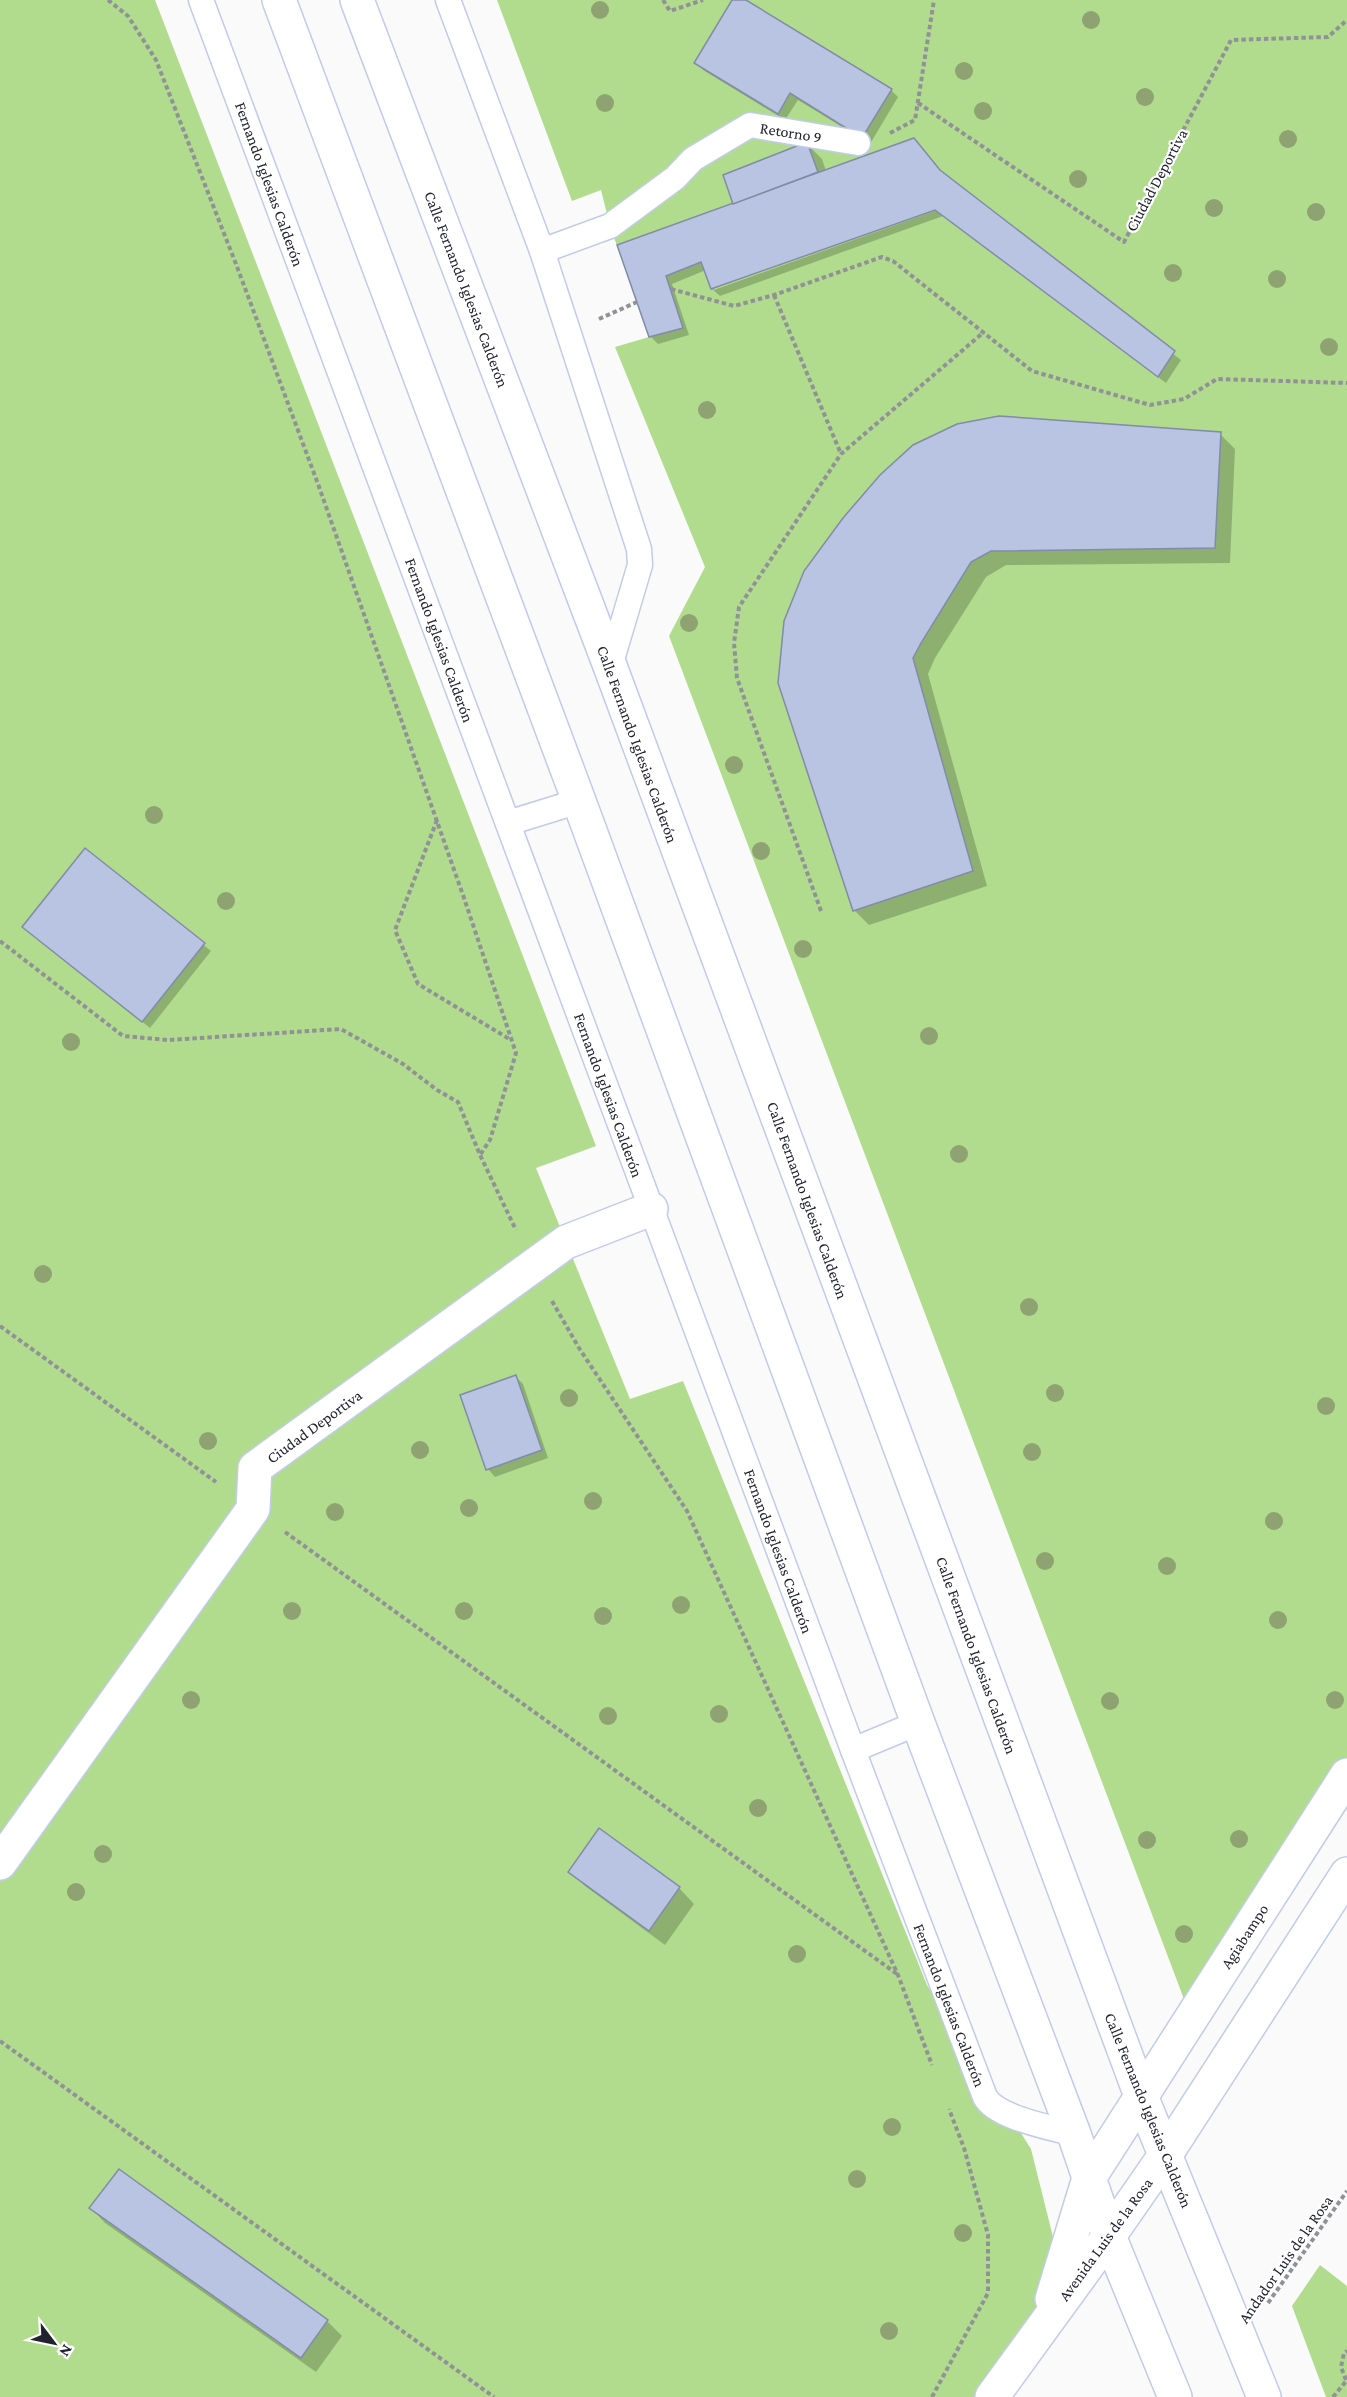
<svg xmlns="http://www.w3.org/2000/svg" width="1347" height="2397" viewBox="0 0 1347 2397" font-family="'Crimson Pro',serif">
	<rect width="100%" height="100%" fill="#fafafa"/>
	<g fill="#b1dc8d">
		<path d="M0,0H155L596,1146L536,1168L630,1399L683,1381L927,1985L1031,2149L1054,2241L1051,2274L1034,2320L982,2397H0Z"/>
		<path d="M497,0H1347V1771L1190,2015L669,636L705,567L615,347L649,337L610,226L601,190L572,201Z"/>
		<path d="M1320,2265L1347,2286V2397H1326L1292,2306Z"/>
	</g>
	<g fill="#0003" fill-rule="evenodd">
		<path d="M734,0H743L891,90L898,97L870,144L798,100L785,120L703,70L696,62Z"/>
		<path d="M807,144L822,159L826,171L942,174L1181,360L1166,383L943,216L720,296L712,289L706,270L672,284L689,335L658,344L650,336L619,246L735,204ZM942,206L943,208L714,290V287Z"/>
		<path d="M1220,434L1235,449L1230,563L1006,565L986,577L935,658L928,674L987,886L869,925L854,910L785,621Z"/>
		<path d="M85,850L211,951L150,1028L24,927Z"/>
		<path d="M516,1377L523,1384L548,1458L495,1477L488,1469Z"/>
		<path d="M600,1830L680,1889L694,1904L665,1945L585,1886L570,1871Z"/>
		<path d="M119,2171L327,2321L342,2336L316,2372L105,2223L91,2208Z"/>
	</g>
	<g fill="#b9c3e2" stroke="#828ba8" stroke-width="1.5">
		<path d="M732,0H746L892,89L862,138L790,93L778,114L694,63Z"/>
		<path d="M914,138L940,170L1175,351L1158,377L935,210L711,289L701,262L666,276L683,328L649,337L617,245Z"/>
		<path d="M807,142L818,172L733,204L723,175Z"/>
		<path d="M999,416L1221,432L1215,548L991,551L971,562L921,643L913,658L973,871L853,911L778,683L784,621L804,571L843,518L880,475L913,445L957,424Z"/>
		<path d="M85,848L205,943L142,1022L22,927Z"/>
		<path d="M516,1375L542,1450L486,1470L460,1395Z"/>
		<path d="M599,1828L680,1887L649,1931L568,1872Z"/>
		<path d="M119,2169L328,2320L301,2358L89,2208Z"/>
	</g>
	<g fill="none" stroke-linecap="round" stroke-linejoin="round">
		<defs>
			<g id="service">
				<path d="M201,0L853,1750L985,2097C997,2118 1050,2127 1074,2134"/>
				<path d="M448,0L542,251L639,549L640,565L610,666"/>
				<path d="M542,251L610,226L675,178L693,159L750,125L858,143"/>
				<path d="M508,823L579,801"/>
				<path d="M853,1750L918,1723"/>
			</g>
			<path id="pedestrian" d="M0,1863L253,1509L255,1468L566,1242L651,1209"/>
			<g id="minor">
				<path d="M1052,2299L1089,2178L1347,1775"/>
				<path d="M992,2397L1109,2236L1166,2154L1347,1874"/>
			</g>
			<g id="tertiary">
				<path d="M279,0L579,801L918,1723L1074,2134L1109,2236L1175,2397"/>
				<path d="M357,0L610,666L1141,2096L1264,2397"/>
			</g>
		</defs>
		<use href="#service" stroke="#c1cbea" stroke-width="27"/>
		<use href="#pedestrian" stroke="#c1cbea" stroke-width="36"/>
		<use href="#minor" stroke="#c1cbea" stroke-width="36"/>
		<use href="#tertiary" stroke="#c1cbea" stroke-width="36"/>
		<g stroke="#919298" stroke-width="4" stroke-dasharray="4.5 3" stroke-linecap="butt">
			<path d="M108,0L128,16L156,60L236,264L318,484L464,898L516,1053L490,1140L480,1155"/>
			<path d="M663,0L670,11L703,0"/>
			<path d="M918,103L1124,242L1231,40L1328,37L1347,20"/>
			<path d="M890,133L915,120L934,0"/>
			<path d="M671,289L734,306L774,295L882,257L893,261L1032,371L1150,405L1184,399L1217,379L1347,383"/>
			<path d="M774,295L841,454"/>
			<path d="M599,319L637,302"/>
			<path d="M437,820L395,930L418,984L511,1040"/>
			<path d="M821,911L737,678L734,643L739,607L841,454L984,332"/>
			<path d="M0,941L123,1036L168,1040L341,1029L403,1064L437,1090L458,1102L480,1155L516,1230"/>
			<path d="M552,1301L579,1348L687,1511L898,1975L932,2065"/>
			<path d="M0,1326L216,1482"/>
			<path d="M285,1532L897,1974"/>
			<path d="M0,2041L494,2397"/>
			<path d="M1268,2303L1347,2191"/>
			<path d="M1346,2380L1341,2367L1344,2353L1347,2351"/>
			<path d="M932,2397L988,2293V2235L964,2148L949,2109"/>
			<path d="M1333,2397L1347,2380"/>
		</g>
		<use href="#service" stroke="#fff" stroke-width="24"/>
		<use href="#pedestrian" stroke="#fff" stroke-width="33"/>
		<use href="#minor" stroke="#fff" stroke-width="33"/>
		<use href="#tertiary" stroke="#fff" stroke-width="33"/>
	</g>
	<g fill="#8fa372">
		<circle cx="600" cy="10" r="9"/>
		<circle cx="1091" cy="20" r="9"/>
		<circle cx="964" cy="71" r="9"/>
		<circle cx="1145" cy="97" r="9"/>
		<circle cx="605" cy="103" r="9"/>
		<circle cx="983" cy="111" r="9"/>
		<circle cx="1288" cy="139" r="9"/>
		<circle cx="1078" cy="179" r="9"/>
		<circle cx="1214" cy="208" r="9"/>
		<circle cx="1316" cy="212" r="9"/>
		<circle cx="1173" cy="273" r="9"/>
		<circle cx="1277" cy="279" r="9"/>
		<circle cx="1329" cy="347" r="9"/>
		<circle cx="707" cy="410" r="9"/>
		<circle cx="689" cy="623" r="9"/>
		<circle cx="734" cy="765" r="9"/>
		<circle cx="154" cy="815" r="9"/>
		<circle cx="761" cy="851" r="9"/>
		<circle cx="226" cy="901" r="9"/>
		<circle cx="803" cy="949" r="9"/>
		<circle cx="929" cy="1036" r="9"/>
		<circle cx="71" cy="1042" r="9"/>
		<circle cx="959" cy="1154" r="9"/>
		<circle cx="43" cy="1274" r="9"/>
		<circle cx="1029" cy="1307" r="9"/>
		<circle cx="1055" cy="1393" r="9"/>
		<circle cx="569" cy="1398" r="9"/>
		<circle cx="1326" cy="1406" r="9"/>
		<circle cx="208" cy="1441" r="9"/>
		<circle cx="420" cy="1450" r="9"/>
		<circle cx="1032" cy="1452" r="9"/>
		<circle cx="593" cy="1501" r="9"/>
		<circle cx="469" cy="1508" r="9"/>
		<circle cx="335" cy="1512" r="9"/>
		<circle cx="1274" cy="1521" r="9"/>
		<circle cx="1045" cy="1561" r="9"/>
		<circle cx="1167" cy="1566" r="9"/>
		<circle cx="681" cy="1605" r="9"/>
		<circle cx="292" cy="1611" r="9"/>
		<circle cx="464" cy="1611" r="9"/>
		<circle cx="603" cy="1616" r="9"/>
		<circle cx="1278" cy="1620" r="9"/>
		<circle cx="191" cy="1700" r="9"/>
		<circle cx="1335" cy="1700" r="9"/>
		<circle cx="1110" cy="1701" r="9"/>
		<circle cx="719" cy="1714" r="9"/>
		<circle cx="608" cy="1716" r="9"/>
		<circle cx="758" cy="1808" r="9"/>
		<circle cx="1239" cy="1839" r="9"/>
		<circle cx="1147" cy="1840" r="9"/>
		<circle cx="103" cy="1854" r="9"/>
		<circle cx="76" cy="1892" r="9"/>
		<circle cx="1184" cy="1934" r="9"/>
		<circle cx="797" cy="1954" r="9"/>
		<circle cx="892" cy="2127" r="9"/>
		<circle cx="857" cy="2179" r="9"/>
		<circle cx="963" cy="2233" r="9"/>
		<circle cx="889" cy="2331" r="9"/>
	</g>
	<g text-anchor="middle" stroke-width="4.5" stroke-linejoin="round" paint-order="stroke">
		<g font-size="16" fill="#20232f" stroke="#fff">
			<text transform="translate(791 132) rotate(9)" y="6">Retorno 9</text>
			<text transform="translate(1156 180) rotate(-62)" y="6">Ciudad Deportiva</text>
			<text transform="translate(270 184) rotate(70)" y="6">Fernando Iglesias Calderón</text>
			<text transform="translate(467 289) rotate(69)" y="6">Calle Fernando Iglesias Calderón</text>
			<text transform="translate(440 640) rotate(70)" y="6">Fernando Iglesias Calderón</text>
			<text transform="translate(638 744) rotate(70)" y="6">Calle Fernando Iglesias Calderón</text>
			<text transform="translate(609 1095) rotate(70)" y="6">Fernando Iglesias Calderón</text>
			<text transform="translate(808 1200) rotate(70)" y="6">Calle Fernando Iglesias Calderón</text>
			<text transform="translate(314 1426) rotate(-36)" y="6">Ciudad Deportiva</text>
			<text transform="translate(779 1551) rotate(70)" y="6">Fernando Iglesias Calderón</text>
			<text transform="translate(977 1655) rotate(70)" y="6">Calle Fernando Iglesias Calderón</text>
			<text transform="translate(1244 1936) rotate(-57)" y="6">Agiabampo</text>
			<text transform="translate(950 2005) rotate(69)" y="6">Fernando Iglesias Calderón</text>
			<text transform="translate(1149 2110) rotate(68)" y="6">Calle Fernando Iglesias Calderón</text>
			<text transform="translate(1105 2239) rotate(-54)" y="6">Avenida Luis de la Rosa</text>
			<text transform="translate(1285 2259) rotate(-55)" y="6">Andador Luis de la Rosa</text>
		</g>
	</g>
	<g transform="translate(54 2343) rotate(122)" stroke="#ffffff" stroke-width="4.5" paint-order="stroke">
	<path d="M0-4.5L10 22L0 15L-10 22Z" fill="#20232f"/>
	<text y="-9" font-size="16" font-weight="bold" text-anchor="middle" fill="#20232f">N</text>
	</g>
</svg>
